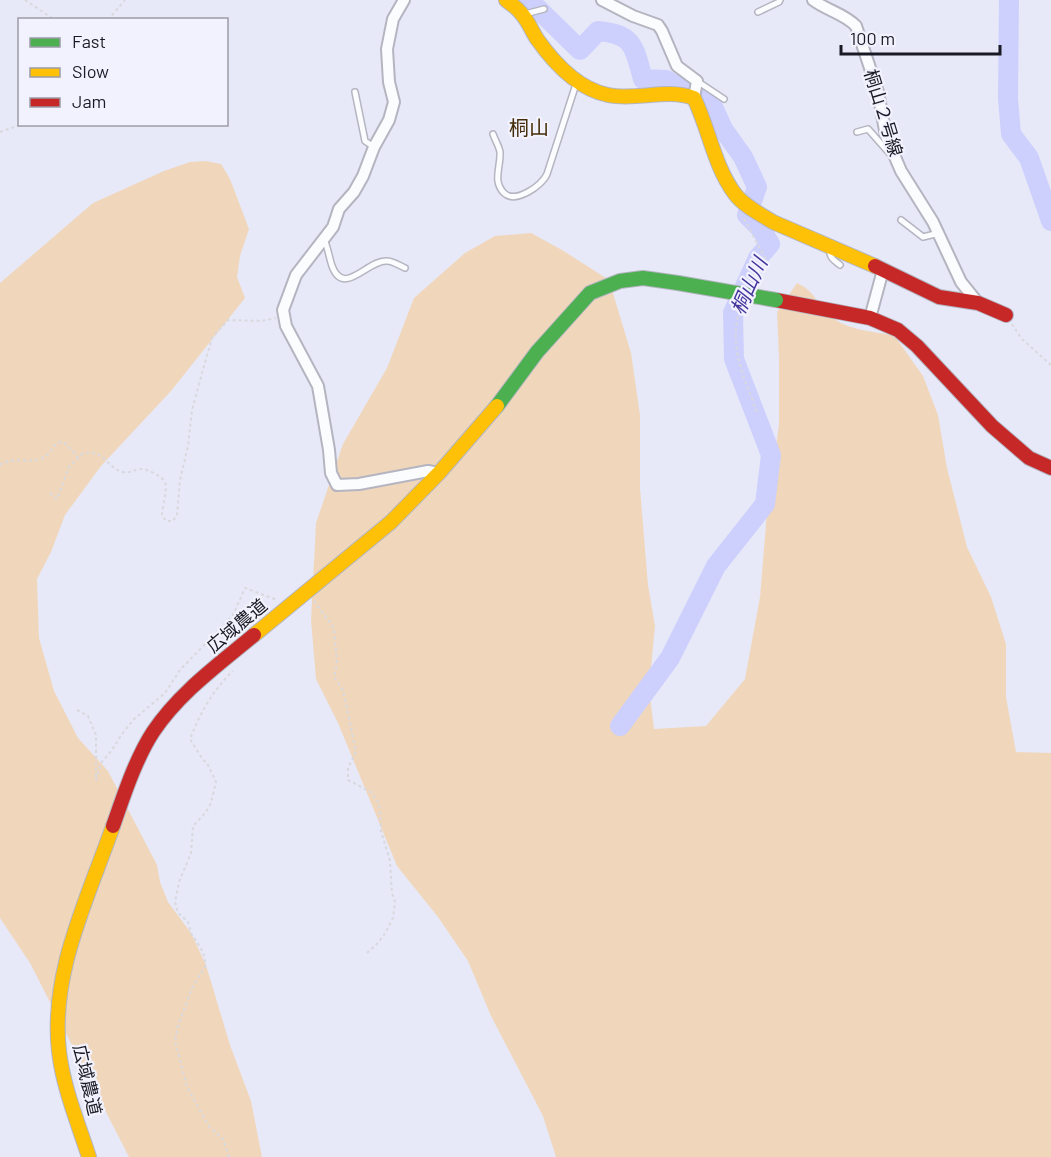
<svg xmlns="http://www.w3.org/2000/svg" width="1051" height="1157" viewBox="0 0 1051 1157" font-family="Barlow,'Noto Sans JP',sans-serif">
	<rect width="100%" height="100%" fill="#e7e9f8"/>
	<g fill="#f0d7bc">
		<path d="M206,161L221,164L230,179L249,229L240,256L237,277L245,298L171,391L101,466L65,515L51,552L37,579L39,638L54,691L78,738L108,771L157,865L160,882L168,902L191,933L206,965L230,1045L251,1101L262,1157H129L30,963L0,918V283L93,203L164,171L190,162Z"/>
		<path d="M531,233L562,250L609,280L631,353L640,415V488L648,585L655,626L649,688L654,729L706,726L745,679L760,597L767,512L779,424V356L777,312L797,283C817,292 816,305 830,316C847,330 873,332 894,335L923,376L938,415L947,468L967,547L991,597L1006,644V697L1016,752L1051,753V1157H556L543,1116L491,1016L468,961L438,917L397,866L338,723L316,679L311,620L316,523L343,444L387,368L414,298L465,253L495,236Z"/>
	</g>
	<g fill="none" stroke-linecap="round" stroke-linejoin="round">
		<g stroke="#cdd0fc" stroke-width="20">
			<path d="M524,0L537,8L580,50L598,31C635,34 634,48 643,79L666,80L713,107L723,129L743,157L757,187L747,215L761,229L770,244L758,258L733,313L734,359L771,455L765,504L716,566L670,658L620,726"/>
			<path d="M1009,0L1008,99L1011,134L1029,158L1051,221"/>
		</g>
		<defs>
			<g id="lane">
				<path d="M758,12L779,2L780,0"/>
				<path d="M525,14L544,9"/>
				<path d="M697,81L724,99"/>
				<path d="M355,92L365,141L374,147"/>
				<path d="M857,132L868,129L891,155"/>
				<path d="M493,134C495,140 499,146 500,152C501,167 492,181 504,193C515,204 542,186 547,174L576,84"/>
				<path d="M901,220L923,237L939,233"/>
				<path d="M324,239C328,248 329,257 332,266C344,298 368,259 387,261C393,261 400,266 405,268"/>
				<path d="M830,250C829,258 835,261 840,265"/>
			</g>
			<g id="street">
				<path d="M404,0L393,19L387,49L389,82L394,102L389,120L374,147L363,176L354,192L339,209L333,227L296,275L283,310L286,326L318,386L329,450L331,473L337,485L359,484L428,471L439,473"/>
				<path d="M602,0L633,16L658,25L662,31L677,66L697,81L694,98"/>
				<path d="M813,0C826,10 845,14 856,26L878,92L886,136L901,171L933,222L961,282L978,303"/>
				<path d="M870,318L883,270"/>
			</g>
			<path id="fast" d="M497,406L537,352L590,293L620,281L643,278L678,283"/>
			<g id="slow">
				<path d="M506,0C511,4 516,7 520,12C528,20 531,30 537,39C554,63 578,89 608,95C637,101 665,88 694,98C709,129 714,166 735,194C744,206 760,214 773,222L875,266"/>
				<path d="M254,635L391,522L439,473L497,406"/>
				<path d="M89,1157C78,1123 63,1087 59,1051C50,973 88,898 113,826"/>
			</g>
			<g id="jam">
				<path d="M875,266L939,297L978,303L1006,315"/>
				<path d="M776,300L870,318L898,330L917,346L992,426L1029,458L1051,468"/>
				<path d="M113,826C124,795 135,760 153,732C179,693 218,665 254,635"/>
			</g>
		</defs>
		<use href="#lane" stroke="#b4b5c0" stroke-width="8"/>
		<use href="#street" stroke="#b4b5c0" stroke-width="14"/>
		<use href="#fast" stroke="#b4b5c0" stroke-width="16"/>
		<use href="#slow" stroke="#b4b5c0" stroke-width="16"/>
		<use href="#jam" stroke="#b4b5c0" stroke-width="16"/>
		<g stroke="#d8d8dd" stroke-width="2" stroke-dasharray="3 3" stroke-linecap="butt">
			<path d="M25,0L55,20"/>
			<path d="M108,20L125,0"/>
			<path d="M0,132L23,124"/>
			<path d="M744,219L768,263L752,277L749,283"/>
			<path d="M741,305C727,346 744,377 758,415"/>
			<path d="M1012,324L1021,338L1051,365"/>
			<path d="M0,465C13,456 28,464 42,458C51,455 52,446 59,442L66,444L78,457"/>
			<path d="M50,493L57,499L69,467L82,454C104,447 106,468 123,472C130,474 134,469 141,469C146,468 163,477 165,482C168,490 162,506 162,515L166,521H173L177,515L180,480L188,446L192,410L204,366L212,338L228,320L261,321L276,318"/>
			<path d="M314,601L334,628L337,664L334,677L343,690L356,752L348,768V780L371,792L379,803L381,831L390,861L392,893L395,902L393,918L384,935L377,944L367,953"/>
			<path d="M77,710L88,716L96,735V780L101,763L112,750L122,734L133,720L165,693L180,670L233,615L245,588L277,600"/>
			<path d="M229,1157L223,1139L208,1125L187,1087L175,1041L178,1026L192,988L206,965L203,952L191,933L188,922L178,913L175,902L179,882L191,853L193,826L206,812L211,803L216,782L207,763L203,760L190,739C200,713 213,690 233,671"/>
		</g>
		<use href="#lane" stroke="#fbfcfe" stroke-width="5"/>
		<use href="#street" stroke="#fbfcfe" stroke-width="10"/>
		<use href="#fast" stroke="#4caf50" stroke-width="14"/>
		<use href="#slow" stroke="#ffc107" stroke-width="14"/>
		<use href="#jam" stroke="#c62828" stroke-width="14"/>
		<defs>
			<path id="fast-bridge" d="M678,283L776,300"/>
		</defs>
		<use href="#fast-bridge" stroke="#b4b5c0" stroke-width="16" stroke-linecap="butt"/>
		<use href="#fast-bridge" stroke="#4caf50" stroke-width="14"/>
	</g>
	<g text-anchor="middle" stroke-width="4.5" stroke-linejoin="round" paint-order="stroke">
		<g font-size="18" fill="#1a1a24" stroke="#f1f2fd">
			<text transform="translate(883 113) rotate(73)" y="6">桐山２号線</text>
			<text transform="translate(237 626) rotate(-40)" y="6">広域農道</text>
			<text transform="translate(87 1080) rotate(77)" y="6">広域農道</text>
		</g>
		<g font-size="20" fill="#432c07" stroke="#f1f2fd">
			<text x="529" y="135">桐山</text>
		</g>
		<g font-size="20" font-style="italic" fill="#42369d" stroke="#f1f2fd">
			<text transform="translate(749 286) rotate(-66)" y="7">桐山川</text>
		</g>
	</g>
	<rect x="18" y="18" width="210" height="108" fill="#f1f2fd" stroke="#9b9ca6" stroke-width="1.5"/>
	<rect x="30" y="38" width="30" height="9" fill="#4caf50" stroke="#9b9ca6" stroke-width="1.5"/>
	<text x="72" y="48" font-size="18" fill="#1a1a24">Fast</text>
	<rect x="30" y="68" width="30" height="9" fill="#ffc107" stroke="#9b9ca6" stroke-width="1.5"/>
	<text x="72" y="78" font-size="18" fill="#1a1a24">Slow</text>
	<rect x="30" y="98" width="30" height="9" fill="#c62828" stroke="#9b9ca6" stroke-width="1.5"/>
	<text x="72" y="108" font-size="18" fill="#1a1a24">Jam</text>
	<path d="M841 45v9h159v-9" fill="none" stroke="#1a1a24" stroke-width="3"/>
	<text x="850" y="45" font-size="18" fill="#1a1a24" stroke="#f1f2fd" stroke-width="4.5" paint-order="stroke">100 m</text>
</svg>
